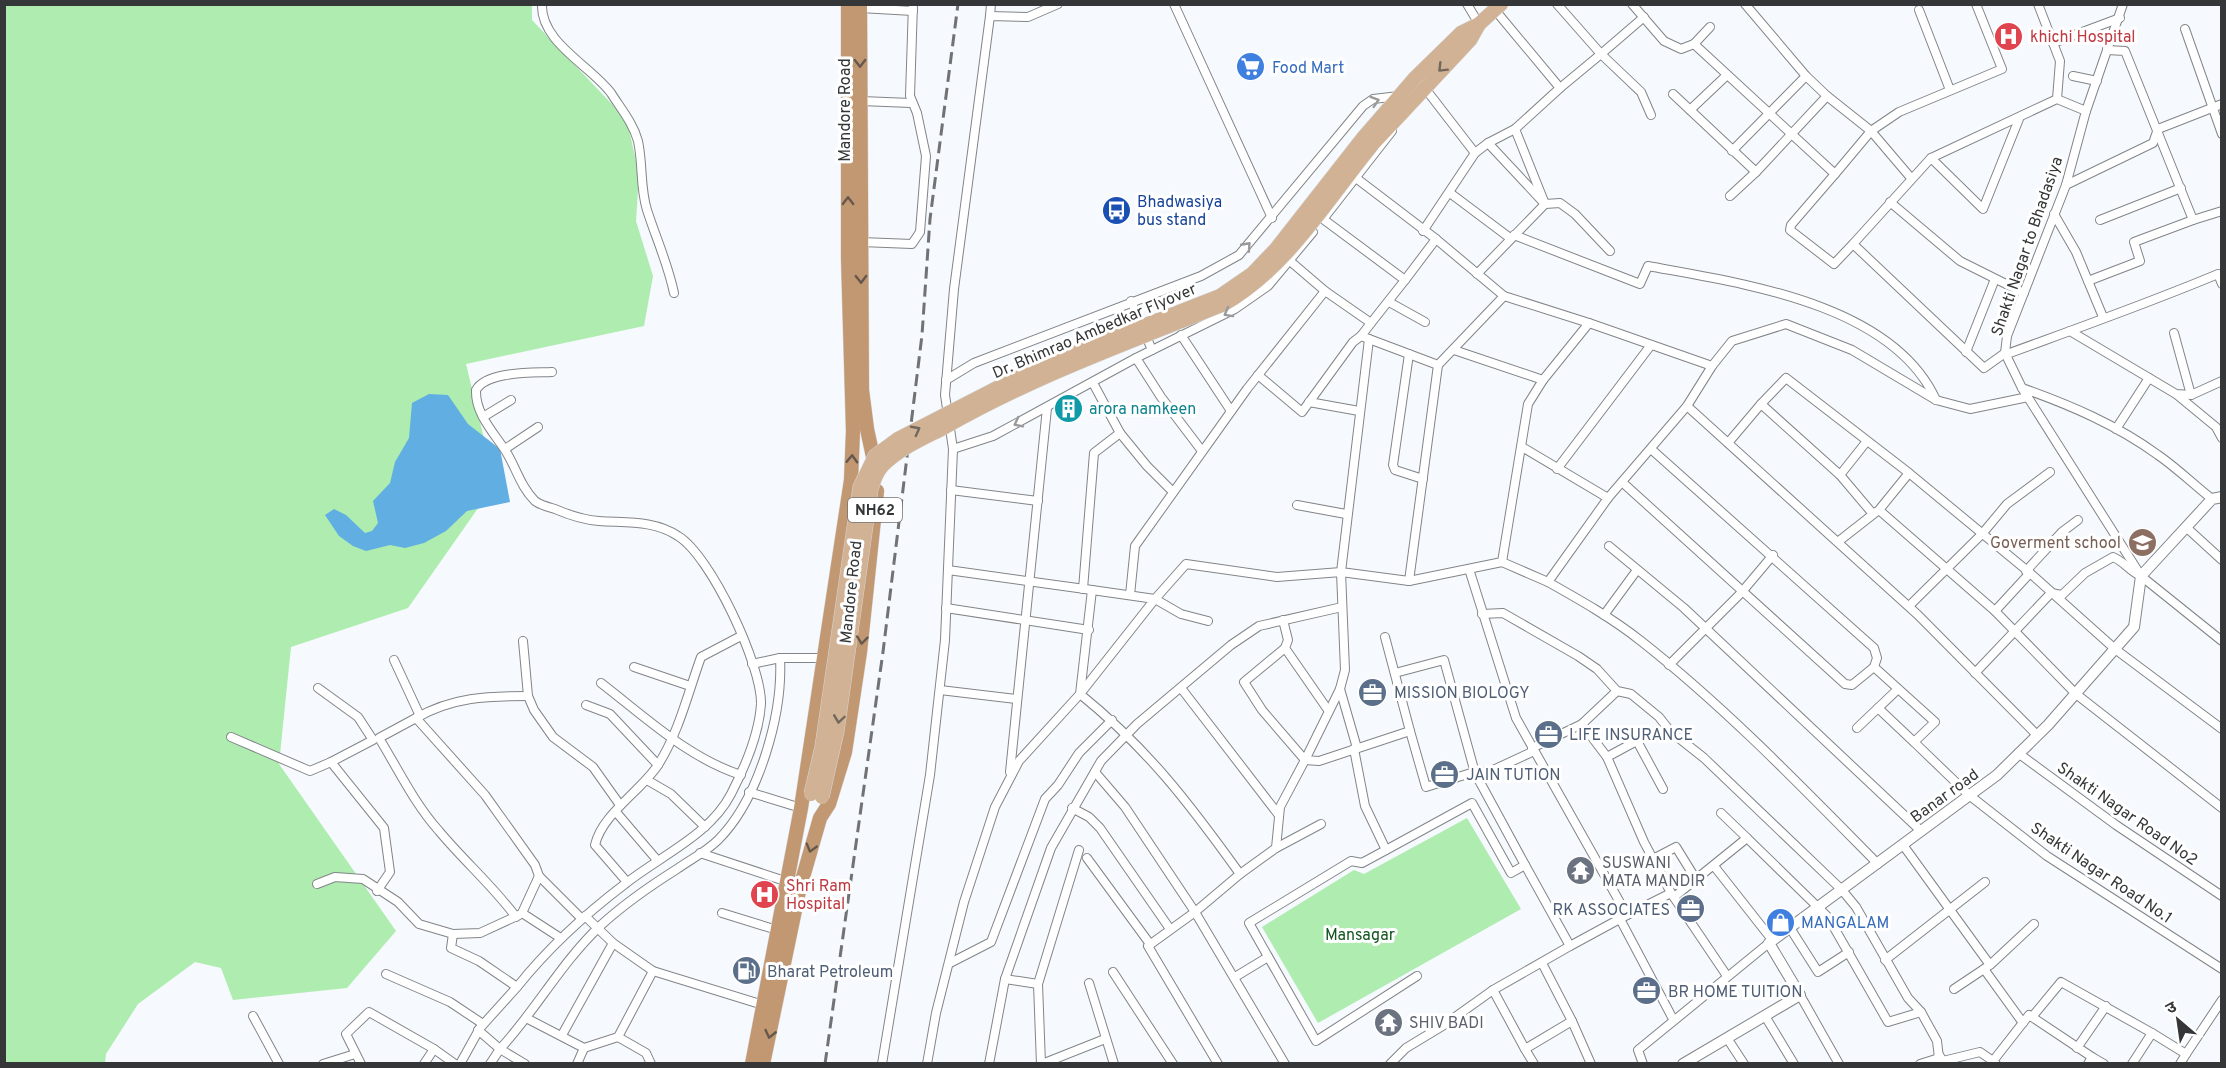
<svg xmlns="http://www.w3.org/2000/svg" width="2226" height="1068" viewBox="0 0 2226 1068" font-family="Overpass,'Noto Sans Devanagari',sans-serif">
	<rect width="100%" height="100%" fill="#f6f9fd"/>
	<g fill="#aeecb0">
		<path d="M5,5H532V20L627,120L639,175L636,221L653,276L644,326L466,364L495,484L408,608L291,647L279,764L396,931L347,988L233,1000L221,968L195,962L138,1004L106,1054L105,1063L5,1064Z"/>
		<path d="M1467,818L1521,909L1318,1023L1262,927L1354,870L1364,874Z"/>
	</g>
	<path fill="#61aee3" d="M429,394L448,395L468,424L500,449L510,502L467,511L446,531L424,543L405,548L390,545L366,551L353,546L339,536L325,515L334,509L346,515L365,533L372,531L378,523L373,501L390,483L395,462L409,438L412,403Z"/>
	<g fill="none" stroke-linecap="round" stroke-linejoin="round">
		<defs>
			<g id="minor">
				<path d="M542,4C540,42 591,66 611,93C621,109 633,123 638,141C643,164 640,188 647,210C656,238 668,264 674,293"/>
				<path d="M1174,4L1272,218"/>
				<path d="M1467,4L1479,24"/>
				<path d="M1632,4L1664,41L1681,49L1694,44L1835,174L1871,131L1899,112L2002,69L1976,4"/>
				<path d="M1745,4L1806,76"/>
				<path d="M2038,4L2060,61L2057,99"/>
				<path d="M2123,4L2086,111L2066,185L2007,336L2005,353L2022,388L2141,576"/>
				<path d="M860,8L913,11"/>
				<path d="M1495,10L1560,88L1601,54L1557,4"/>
				<path d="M1919,10L1950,90"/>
				<path d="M990,16L991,4"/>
				<path d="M1644,17L1601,54L1641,92L1651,115"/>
				<path d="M2185,29L2222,134"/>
				<path d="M2053,43L2120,18"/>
				<path d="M1694,44L1710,27"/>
				<path d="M2107,50L2125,51L2193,220L2222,211"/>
				<path d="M2073,76L2097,81"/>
				<path d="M1424,87L1475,153"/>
				<path d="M1673,94L1756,172L1827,96L1806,76L1732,151"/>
				<path d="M1827,96L1871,131L1911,178"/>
				<path d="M861,101L911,103"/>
				<path d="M1690,110L1727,75"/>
				<path d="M1515,129L1560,88"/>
				<path d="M1488,143L1515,129L1545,204L1560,203L1575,214L1610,251"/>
				<path d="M1931,158L1983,209L2019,119"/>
				<path d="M1835,174L1791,225L1790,230L1834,264L1853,244"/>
				<path d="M1356,178L1436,239L1405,280"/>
				<path d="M2066,185L2153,143L2158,129L2222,104"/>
				<path d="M1450,193L1510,238"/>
				<path d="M1730,196L1756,172"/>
				<path d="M1890,202L1960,261L2024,293"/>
				<path d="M2054,214L2076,252L2103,317"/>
				<path d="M1324,218L1392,131"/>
				<path d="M1323,219L1405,280L1371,323"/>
				<path d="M2100,220L2181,188"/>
				<path d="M1423,231L1475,153L1488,143L1545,204L1477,274"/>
				<path d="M1514,235L1640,284L1648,266C1740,283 1892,303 1936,400"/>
				<path d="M861,242L912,244L920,232L926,156L917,113L910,96L913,4"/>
				<path d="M1290,261L1325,291"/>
				<path d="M2088,281L2140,261L2134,242L2193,220"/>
				<path d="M1131,301L1152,350"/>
				<path d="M1389,302L1425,322"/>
				<path d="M2070,331L2176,394L2191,395L2222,381"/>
				<path d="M2174,333L2191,395"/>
				<path d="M1181,335L1231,411"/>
				<path d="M1369,339L1438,365"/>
				<path d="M1454,350L1543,380"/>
				<path d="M1966,352L1995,279"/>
				<path d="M2005,353L1984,368L1853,244L1931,158L2057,99L2086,111"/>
				<path d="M1409,354L1393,465L1395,470L1423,479"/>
				<path d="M2007,354C2078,328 2149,303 2218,274L2222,284"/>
				<path d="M1136,358L1161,397L1202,451"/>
				<path d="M1712,366L1732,341L1786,324L1852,350L1936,400L1970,409L2028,397"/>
				<path d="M1258,375L1302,412L1353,342L1361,336L1369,339L1341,572L1409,581L1438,365L1504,296L1436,239"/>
				<path d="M946,380L974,363L1201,276L1239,255L1363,106L1373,99L1399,96"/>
				<path d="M2022,388C2070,405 2117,425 2158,455C2177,468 2194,485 2212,499"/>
				<path d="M2176,394L2216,427L2222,438"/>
				<path d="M1309,402L1359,411"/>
				<path d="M1687,406L1918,615L2037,735"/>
				<path d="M483,417L511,400"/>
				<path d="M2116,429L2149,378"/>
				<path d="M1120,433L1147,466L1173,492"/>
				<path d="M1867,441L1840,475L1761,404L1786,378L1909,473L2030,573L1995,611L1879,510L1909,473"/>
				<path d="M1728,443L1761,404"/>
				<path d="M1522,447L1608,498L1687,406L1712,366L1589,323"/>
				<path d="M505,449L538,427"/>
				<path d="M953,449L993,436L1136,358L1235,309L1268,286L1313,232"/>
				<path d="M1651,449L1874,648L1877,658L1874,667L1935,722L1914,742L1969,795L2047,856L2222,969"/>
				<path d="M1557,469L1651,345"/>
				<path d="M1840,475L1873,514"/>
				<path d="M1622,482L1845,684L1852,685L1874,667"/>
				<path d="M951,490L1038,501"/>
				<path d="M1297,505L1346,514"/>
				<path d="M2187,528L2222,560"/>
				<path d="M1839,541L1876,512"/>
				<path d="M1609,546L1684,608L1921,831"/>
				<path d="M1502,562L1548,582L1608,498"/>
				<path d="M2026,571L2062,532L2078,520"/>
				<path d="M2030,573L2115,649L2222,729"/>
				<path d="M1409,581L1502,562L1528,404L1543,380L1589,323L1504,296"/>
				<path d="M1548,582C1580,600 1612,618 1641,641C1726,708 1802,787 1878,864"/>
				<path d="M1083,589L1094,453L1120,433L1093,383"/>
				<path d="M1092,590L1155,599L1080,694C1148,749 1189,803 1240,874L1276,848L1280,807L1305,760L1262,710L1244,682L1285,648"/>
				<path d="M1130,595L1135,546L1247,389L1325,291L1371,323L1361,336"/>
				<path d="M1909,606L1982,534L2007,504L2050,472"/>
				<path d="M946,608L1089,630"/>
				<path d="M1995,611L2076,694L2222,808"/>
				<path d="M1482,614L1503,613L1578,656L1597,669L1617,691L1631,694L1659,717L1670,731"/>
				<path d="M1604,615L1637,570"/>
				<path d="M1283,620L1288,640L1285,648L1328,710"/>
				<path d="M1208,621L1181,614L1155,599L1186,564L1277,577L1341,572L1345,670L1340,689L1305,760L1319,761L1410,731L1385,637"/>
				<path d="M523,641L528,696L534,710L553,737L593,767L620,805"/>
				<path d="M780,658H826"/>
				<path d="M394,660L420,716"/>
				<path d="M1669,665L1741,593L1773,555"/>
				<path d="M634,667L690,686"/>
				<path d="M1395,673L1444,660L1475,773L1525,865"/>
				<path d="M1975,673L2051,593L2062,595L2085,573L2113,557C2125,562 2129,571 2141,576L2222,641"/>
				<path d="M601,683C644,716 688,758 741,775"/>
				<path d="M318,688L358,717L373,740L331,762"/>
				<path d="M1181,688L1278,814"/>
				<path d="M1340,689L1357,748"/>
				<path d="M1898,689L1878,708L1914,742"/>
				<path d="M940,690L1016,699"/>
				<path d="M528,696C487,696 453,697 416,718L485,795L535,865L539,876L522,913L559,937"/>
				<path d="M586,705L610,714L658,765"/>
				<path d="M416,718L379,738C398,769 414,803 439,831C464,861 493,886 516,917"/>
				<path d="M1582,724L1617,691"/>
				<path d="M1857,728L1878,708"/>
				<path d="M1410,731L1426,787L1471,773L1491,771L1534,751"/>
				<path d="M231,737L310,771L331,762L384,828L390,872L377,891"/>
				<path d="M1637,741L1663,789"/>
				<path d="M1532,748L1582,724L1607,757L1644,842L1671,893"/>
				<path d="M1354,749L1365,806L1386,850L1472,803L1511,873L1525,865L1570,946L1627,915L1516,718L1469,569"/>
				<path d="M2018,753L2116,825L2222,896"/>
				<path d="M1607,757L1644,737L1670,731L1704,758L1842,890L1856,907L1908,998L1921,1012L1937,1041L1939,1058L1920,1064"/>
				<path d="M1010,772L1047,408"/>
				<path d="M1095,772L1125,807L1195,912L1148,946L1218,1064"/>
				<path d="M647,780L671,794L705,827"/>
				<path d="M749,792L801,808"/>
				<path d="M1072,808L1089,817L1100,828L1170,929"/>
				<path d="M616,812L657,860"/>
				<path d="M1721,813L1747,838"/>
				<path d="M1903,845L1990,965L2034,924"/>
				<path d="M1276,848L1321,824"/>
				<path d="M1386,850L1362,863L1351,861L1249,923L1316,1041L1417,976"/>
				<path d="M700,853L788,882"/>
				<path d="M1087,858L1150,944"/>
				<path d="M1653,859L1676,847L1697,881"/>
				<path d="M1714,866L1773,941"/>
				<path d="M1240,874L1195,912L1285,1064"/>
				<path d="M539,876L581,918"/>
				<path d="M627,882L595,845C602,814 641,791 658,765C679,732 688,693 701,657L741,636"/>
				<path d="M317,884L335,877L363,879L398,902L419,924L453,934L480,933L519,915"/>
				<path d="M1674,897L1747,838L1828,917L1888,1022L1921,1012"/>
				<path d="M722,913L777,930"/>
				<path d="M1627,915L1671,893L1727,976"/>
				<path d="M585,916L613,943L653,971L763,1005"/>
				<path d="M1620,919L1673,1019"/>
				<path d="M1790,928L1818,972L1849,952"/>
				<path d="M453,934L451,948L479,961L517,987L480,1028L460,1064"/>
				<path d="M1885,960L1985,882"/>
				<path d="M950,963L991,942L1045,799L1058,785L1079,753L1112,720"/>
				<path d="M1984,969L2023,1023"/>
				<path d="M1113,972L1173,1064"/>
				<path d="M386,974L450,1002L483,1024"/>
				<path d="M1235,977L1268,957"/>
				<path d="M1005,979L1038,984"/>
				<path d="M1089,983L1114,1064"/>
				<path d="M517,987C549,947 584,915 625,884C660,856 710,835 731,794C745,767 759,734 761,704C762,666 711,556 678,536C654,520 626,523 599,521C584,520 569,515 555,509C548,507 540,505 535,501C520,486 516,467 505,450C493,432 475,413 476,390C487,371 532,373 552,372"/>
				<path d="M1954,989L1987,967"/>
				<path d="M1493,990L1525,1049L1572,1021L1542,963"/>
				<path d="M1800,995L1839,1064"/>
				<path d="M253,1016L279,1064"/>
				<path d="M1765,1016L1794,1064"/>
				<path d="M2032,1017L2061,982L2152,1033L2132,1064"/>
				<path d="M528,1019L584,1048L618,1037L653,971"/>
				<path d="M1572,1021L1591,1064"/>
				<path d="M478,1030L500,1049L490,1064"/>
				<path d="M2152,1033L2186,1054L2180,1064"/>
				<path d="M562,1035L613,943"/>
				<path d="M618,1037L646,1053L651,1064"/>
				<path d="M1727,1038L1744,1064"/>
				<path d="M2077,1048L2106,1006"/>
				<path d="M434,1049L455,1064"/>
				<path d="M1525,1049L1534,1064"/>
				<path d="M2186,1054L2222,1000"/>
				<path d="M1939,1055L1943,1061L1980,1052L1993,1061"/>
				<path d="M2092,1057L2104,1064"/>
				<path d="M323,1064L355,1054"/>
				<path d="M361,1064L346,1034L369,1012L434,1049L424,1064"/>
				<path d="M525,1064L500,1049C536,1010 561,963 600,926C624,904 650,886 677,869C690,860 707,851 718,840C759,799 783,714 780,658L752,664"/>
				<path d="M577,1064L584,1048"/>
				<path d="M882,1064L930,775L945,640L953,449L945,395L954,289L990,16L1028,17L1058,4"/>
				<path d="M927,1064L936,1013L964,902L995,807L1019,761L1080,694L1092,590L948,570"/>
				<path d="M989,1064L1005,979L1051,848L1101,761L1137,724L1231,645L1259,626L1342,607"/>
				<path d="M1041,1064L1038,984L1079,850"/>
				<path d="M1042,1064L1105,1039"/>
				<path d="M1390,1064L1406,1048L1444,1025L1493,990L1570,946"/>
				<path d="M1643,1064L1638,1050L1769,943"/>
				<path d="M1996,1064L1993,1061L2029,1015L2092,1057L2088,1064"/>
			</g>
			<path id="tertiary" d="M1683,1064L1800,995L1769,943L1997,775L2048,725L2134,627L2141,576L2212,499L2222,497"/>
			<g id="primary">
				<path d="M1363,138L1415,78L1461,33L1479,24L1501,4"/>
				<path d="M1372,145L1470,40L1479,24"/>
			</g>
			<g id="trunk">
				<path d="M860,4L862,390L867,429L875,466"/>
				<path d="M752,1064L801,808L851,480L853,431L848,258V4"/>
				<path d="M763,1064L799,891L820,818L829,804L845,752L860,652L877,491"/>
			</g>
		</defs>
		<use href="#minor" stroke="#828588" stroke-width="10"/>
		<use href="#tertiary" stroke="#828588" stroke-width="12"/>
		<use href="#primary" stroke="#d7d7d7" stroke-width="15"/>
		<use href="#trunk" stroke="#d7d7d7" stroke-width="15"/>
		<use href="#minor" stroke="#fff" stroke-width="8"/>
		<use href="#tertiary" stroke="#fff" stroke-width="10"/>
		<use href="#primary" stroke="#d1b295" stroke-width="14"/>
		<use href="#trunk" stroke="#c29872" stroke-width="14"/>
		<path stroke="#707274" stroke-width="3" stroke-dasharray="12 6" stroke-linecap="butt" d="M825,1064L883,652L922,335L930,219L958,4"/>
		<defs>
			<g id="primary-bridge">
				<path d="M811,794L822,747L860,487L875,456L898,439L1038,367L1220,296L1252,274L1276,249L1363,138"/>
				<path d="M822,797L837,731L871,489C874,480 876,472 883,465C900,448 924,438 945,427C1034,376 1130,342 1224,304C1288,267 1326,201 1372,145"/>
			</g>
		</defs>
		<use href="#primary-bridge" stroke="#d7d7d7" stroke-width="15" stroke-linecap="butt"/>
		<use href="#primary-bridge" stroke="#d1b295" stroke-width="14"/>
	</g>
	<defs><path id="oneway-chevron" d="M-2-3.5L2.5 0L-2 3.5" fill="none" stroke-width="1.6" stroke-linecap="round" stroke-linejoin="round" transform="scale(1.5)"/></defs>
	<g stroke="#66584c">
		<use href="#oneway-chevron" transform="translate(860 63) rotate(89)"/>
		<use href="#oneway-chevron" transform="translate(848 201) rotate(-90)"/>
		<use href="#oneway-chevron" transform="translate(861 279) rotate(89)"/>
		<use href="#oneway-chevron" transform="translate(852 459) rotate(-88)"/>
		<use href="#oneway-chevron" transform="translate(862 640) rotate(96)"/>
		<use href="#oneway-chevron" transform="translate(811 848) rotate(106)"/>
		<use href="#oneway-chevron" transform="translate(770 1034) rotate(103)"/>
	</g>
	<g stroke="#73685d">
		<use href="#oneway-chevron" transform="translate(1442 68) rotate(135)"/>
		<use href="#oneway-chevron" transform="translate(916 430) rotate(-28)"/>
		<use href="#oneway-chevron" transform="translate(839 719) rotate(98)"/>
	</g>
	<g stroke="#9a9a9b">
		<use href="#oneway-chevron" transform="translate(1375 101) rotate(-18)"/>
		<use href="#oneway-chevron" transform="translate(1247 246) rotate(-48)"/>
		<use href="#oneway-chevron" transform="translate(1228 313) rotate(151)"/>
		<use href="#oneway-chevron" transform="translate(1018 423) rotate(153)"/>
	</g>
	<defs>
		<symbol id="hospital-disc" viewBox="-11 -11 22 22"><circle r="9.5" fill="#e0444e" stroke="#fff"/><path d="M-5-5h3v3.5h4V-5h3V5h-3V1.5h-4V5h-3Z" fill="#fff"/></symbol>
		<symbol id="supermarket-disc" viewBox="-11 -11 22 22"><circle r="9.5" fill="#3f7fe0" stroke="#fff"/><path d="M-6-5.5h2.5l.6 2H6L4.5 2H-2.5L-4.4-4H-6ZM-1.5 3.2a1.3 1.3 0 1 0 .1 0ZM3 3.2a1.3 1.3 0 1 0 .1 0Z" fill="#fff"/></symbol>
		<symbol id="bus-disc" viewBox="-11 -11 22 22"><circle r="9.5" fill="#1a4fb4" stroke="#fff"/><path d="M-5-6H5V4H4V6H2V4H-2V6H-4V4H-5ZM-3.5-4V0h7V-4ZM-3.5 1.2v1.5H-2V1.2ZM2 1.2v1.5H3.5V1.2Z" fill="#fff"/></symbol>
		<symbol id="building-disc" viewBox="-11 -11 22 22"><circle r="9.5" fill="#0f9aa8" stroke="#fff"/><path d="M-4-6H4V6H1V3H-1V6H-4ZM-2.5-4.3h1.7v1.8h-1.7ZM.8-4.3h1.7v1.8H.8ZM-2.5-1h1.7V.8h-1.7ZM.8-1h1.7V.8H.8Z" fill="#fff"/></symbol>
		<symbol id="school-disc" viewBox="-11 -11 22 22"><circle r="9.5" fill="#8d6e63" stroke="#fff"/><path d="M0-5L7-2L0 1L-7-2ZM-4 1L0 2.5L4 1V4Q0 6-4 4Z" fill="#fff"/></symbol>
		<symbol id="office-disc" viewBox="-11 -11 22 22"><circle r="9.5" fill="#5c6f8a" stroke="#fff"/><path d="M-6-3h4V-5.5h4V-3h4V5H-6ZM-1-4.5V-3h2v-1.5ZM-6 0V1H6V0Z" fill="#fff"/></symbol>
		<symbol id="temple-disc" viewBox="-11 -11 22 22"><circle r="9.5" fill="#6b7280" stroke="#fff"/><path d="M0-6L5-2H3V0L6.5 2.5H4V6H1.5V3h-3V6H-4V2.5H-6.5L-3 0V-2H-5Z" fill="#fff"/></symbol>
		<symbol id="shop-disc" viewBox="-11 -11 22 22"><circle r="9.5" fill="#3f7fe0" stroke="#fff"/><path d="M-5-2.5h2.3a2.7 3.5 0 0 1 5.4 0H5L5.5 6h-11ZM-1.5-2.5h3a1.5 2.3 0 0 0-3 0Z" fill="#fff"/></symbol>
		<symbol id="fuel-disc" viewBox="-11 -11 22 22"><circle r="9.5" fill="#5c6f8a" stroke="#fff"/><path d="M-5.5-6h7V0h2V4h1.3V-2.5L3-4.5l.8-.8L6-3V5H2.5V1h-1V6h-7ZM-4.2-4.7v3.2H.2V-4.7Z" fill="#fff"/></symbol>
	</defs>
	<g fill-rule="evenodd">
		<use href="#hospital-disc" x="1992" y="20" width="33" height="33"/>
		<use href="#supermarket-disc" x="1234" y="50" width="33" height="33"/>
		<use href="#bus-disc" x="1100" y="194" width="33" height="33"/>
		<use href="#building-disc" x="1052" y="392" width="33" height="33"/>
		<use href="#school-disc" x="2126" y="526" width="33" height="33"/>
		<use href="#office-disc" x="1356" y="676" width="33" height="33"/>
		<use href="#office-disc" x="1532" y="718" width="33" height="33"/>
		<use href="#office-disc" x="1428" y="758" width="33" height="33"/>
		<use href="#temple-disc" x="1564" y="854" width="33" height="33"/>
		<use href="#hospital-disc" x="748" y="878" width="33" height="33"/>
		<use href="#office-disc" x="1674" y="892" width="33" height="33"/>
		<use href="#shop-disc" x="1764" y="906" width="33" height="33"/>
		<use href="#fuel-disc" x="730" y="954" width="33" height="33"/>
		<use href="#office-disc" x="1630" y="974" width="33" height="33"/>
		<use href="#temple-disc" x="1372" y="1006" width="33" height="33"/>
	</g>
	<g text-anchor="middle" stroke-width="6" stroke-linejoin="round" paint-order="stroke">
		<rect fill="#fff" stroke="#727273" stroke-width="1.5" x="848" y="498" width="54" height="24" rx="4.5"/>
		<g font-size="15" font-weight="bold" fill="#353637">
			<text x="875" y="515">NH62</text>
		</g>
		<g font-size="16" fill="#be3a42" stroke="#fff" text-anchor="start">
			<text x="2030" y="42">khichi Hospital</text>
			<text x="786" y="891">Shri Ram<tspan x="786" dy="18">Hospital</tspan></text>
		</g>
		<g font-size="16" fill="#366cbe" stroke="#fff" text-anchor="start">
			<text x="1272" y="73">Food Mart</text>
			<text x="1801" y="928">MANGALAM</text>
		</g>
		<g font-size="16" fill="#353637" stroke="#fff">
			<text transform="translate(844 110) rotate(-90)" y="6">Mandore Road</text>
			<text transform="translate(2026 246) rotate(-71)" y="6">Shakti Nagar to Bhadasiya</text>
			<text transform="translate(1094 330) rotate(-23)" y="6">Dr. Bhimrao Ambedkar Flyover</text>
			<text transform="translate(850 592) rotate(-84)" y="6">Mandore Road</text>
			<text transform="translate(1944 795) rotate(-36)" y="6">Banar road</text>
			<text transform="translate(2128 813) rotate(35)" y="6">Shakti Nagar Road No2</text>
			<text transform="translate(2102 872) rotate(34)" y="6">Shakti Nagar Road No.1</text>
		</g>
		<g font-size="16" fill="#164399" stroke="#fff" text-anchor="start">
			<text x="1137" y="207">Bhadwasiya<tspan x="1137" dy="18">bus stand</tspan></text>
		</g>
		<g font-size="16" fill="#0d838f" stroke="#fff" text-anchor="start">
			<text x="1089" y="414">arora namkeen</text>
		</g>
		<g font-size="16" fill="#785e54" stroke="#fff" text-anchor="end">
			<text x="2121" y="548">Goverment school</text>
		</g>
		<g font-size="16" fill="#4e5e75" stroke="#fff" text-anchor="start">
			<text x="1394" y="698">MISSION BIOLOGY</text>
			<text x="1569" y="740">LIFE INSURANCE</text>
			<text x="1466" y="780">JAIN TUTION</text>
			<text x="1670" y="915" text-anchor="end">RK ASSOCIATES</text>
			<text x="767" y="977">Bharat Petroleum</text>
			<text x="1668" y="997">BR HOME TUITION</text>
		</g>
		<g font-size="16" fill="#5b616d" stroke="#fff" text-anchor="start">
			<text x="1602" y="868">SUSWANI<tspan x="1602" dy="18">MATA MANDIR</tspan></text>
			<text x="1409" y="1028">SHIV BADI</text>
		</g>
		<g font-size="16" fill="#10551c" stroke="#fff">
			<text x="1360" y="940">Mansagar</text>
		</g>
	</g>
	<rect width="2226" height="1068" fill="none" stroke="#353637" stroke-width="12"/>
	<g transform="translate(2178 1020) rotate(331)" stroke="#ffffff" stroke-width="4.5" paint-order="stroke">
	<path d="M0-4.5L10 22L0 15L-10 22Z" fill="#353637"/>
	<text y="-9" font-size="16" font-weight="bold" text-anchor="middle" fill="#353637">उ</text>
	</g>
</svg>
